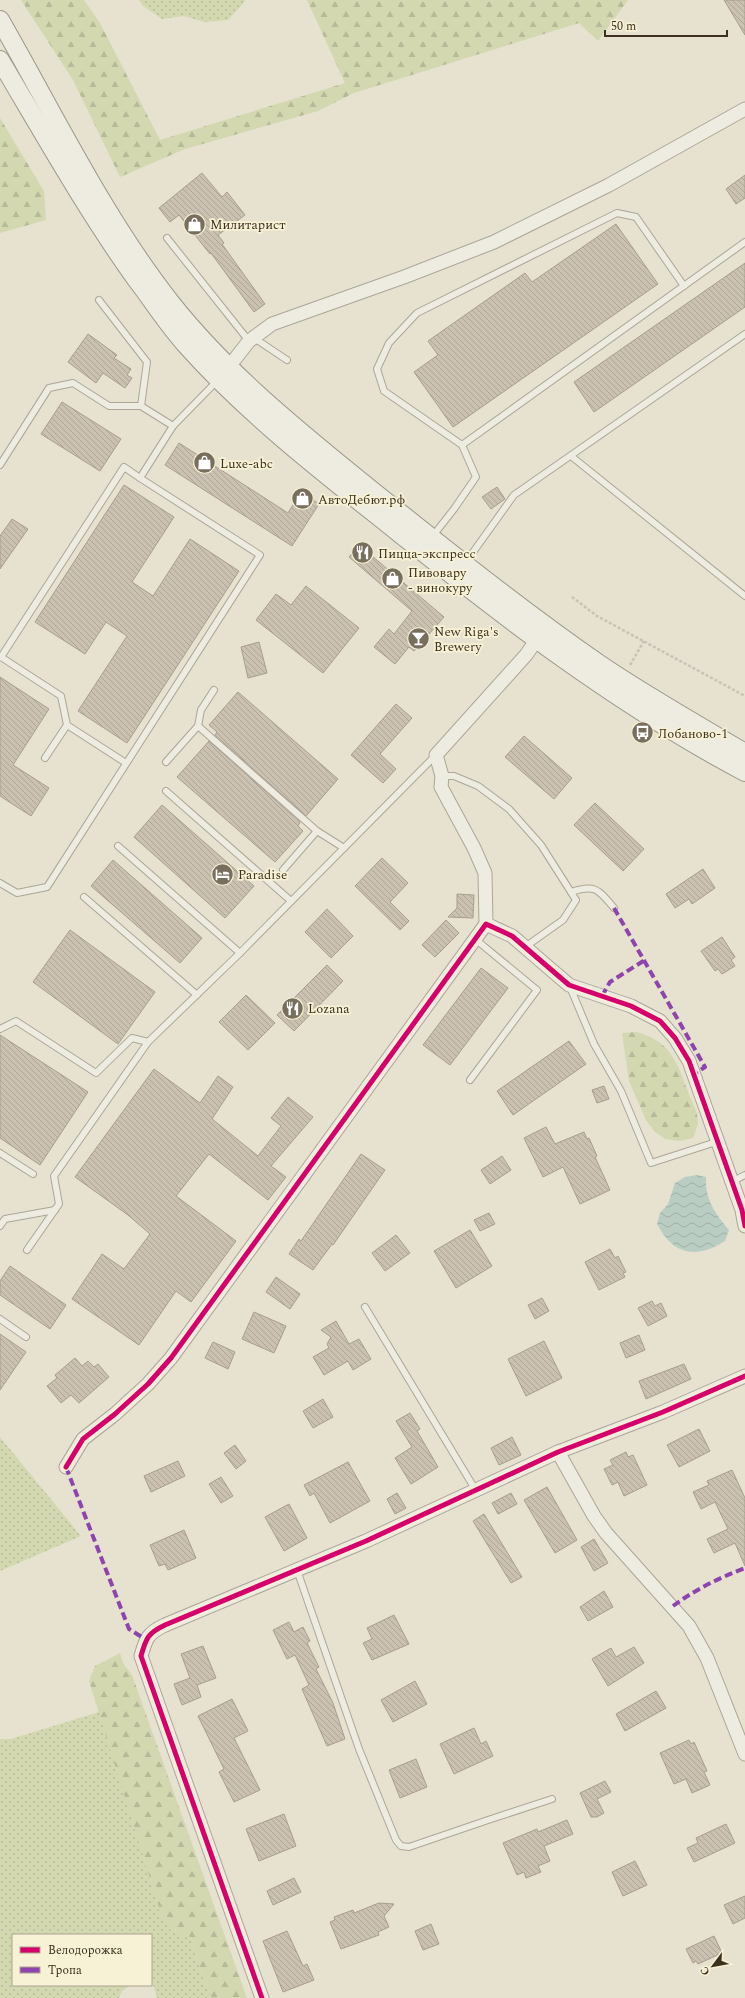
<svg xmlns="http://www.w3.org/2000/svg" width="745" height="1998" viewBox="0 0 745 1998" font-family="Spectral,serif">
	<defs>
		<pattern id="green-dots" width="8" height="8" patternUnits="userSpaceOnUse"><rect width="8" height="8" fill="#d3d8b1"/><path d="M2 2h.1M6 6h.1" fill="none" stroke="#b6ba98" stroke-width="1.8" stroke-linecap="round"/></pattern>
		<pattern id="forest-firs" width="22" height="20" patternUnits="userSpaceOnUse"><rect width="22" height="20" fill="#d3d8b1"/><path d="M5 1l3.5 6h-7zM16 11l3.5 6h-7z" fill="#b6ba98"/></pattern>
		<pattern id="water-waves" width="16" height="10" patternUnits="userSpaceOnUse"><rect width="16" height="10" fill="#bacdc3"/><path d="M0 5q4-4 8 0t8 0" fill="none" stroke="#a1b0a7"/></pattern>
		<pattern id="building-back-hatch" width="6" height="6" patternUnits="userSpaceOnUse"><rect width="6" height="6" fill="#cac1b0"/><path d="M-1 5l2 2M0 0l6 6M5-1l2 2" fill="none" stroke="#aea697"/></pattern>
	</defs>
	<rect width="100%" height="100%" fill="#e6e2cf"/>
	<g fill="url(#green-dots)">
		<path d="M139,0H246L228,20L204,22L184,16L162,19L143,6Z"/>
		<path d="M0,1437L81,1536L0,1571Z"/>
		<path d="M99,1712L162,1917L172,1932L189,1936L211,1998H157L151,1977V1935H13V1985H131L122,1991L119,1998H0V1739H11Z"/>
	</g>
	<g fill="url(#forest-firs)">
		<path d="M21,0H84L100,23L160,140L345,83L307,0H628L598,41L579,23L354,93L318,111L185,149L120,177L73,80Z"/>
		<path d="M0,118L44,191L46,220L0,233Z"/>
		<path d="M636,1032C672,1041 678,1065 690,1097C694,1105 698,1114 698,1123C697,1128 695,1133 693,1138L679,1141L665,1139L654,1131L646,1120L629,1081L622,1033Z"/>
		<path d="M120,1653L123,1663L132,1675L247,1998H211L189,1936L172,1932L162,1917L89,1681L95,1666Z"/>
	</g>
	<path fill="url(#water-waves)" d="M697,1175L706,1177C705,1200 715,1213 729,1230L725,1241C696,1259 674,1256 657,1224L660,1213L668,1204L675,1183L685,1177Z"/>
	<g fill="url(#building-back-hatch)" stroke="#a79e8e">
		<path d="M724,0H745V35Z"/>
		<path d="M202,173L222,197L227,192L245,215L218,235L224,243L222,244L265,304L254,312L211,253L210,254L179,215L170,222L159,208Z"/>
		<path d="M745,175V198L736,204L726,189Z"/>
		<path d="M616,224L658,284L453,427L414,372L438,355L428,341L525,273L532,282Z"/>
		<path d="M745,263V307L594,412L574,382Z"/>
		<path d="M88,334L117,355L114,358L131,369L127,375L132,378L125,388L103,373L96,383L68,362Z"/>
		<path d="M62,402L121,439L100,471L41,434Z"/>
		<path d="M179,443L288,513L301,492L319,504L292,546L165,465Z"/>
		<path d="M124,485L174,517L132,582L153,596L190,539L239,571L127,743L78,711L127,636L106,622L85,654L35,622Z"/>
		<path d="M497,487L505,499L491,509L482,497Z"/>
		<path d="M12,519L28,529L0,569V536Z"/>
		<path d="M359,545L444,617L414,651L409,647L395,664L374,647L389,629L394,634L412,611L349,557Z"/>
		<path d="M306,586L359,628L323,673L256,620L276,594L291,605Z"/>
		<path d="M259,642L267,673L248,678L241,647Z"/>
		<path d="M0,677L49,709L13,765L49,788L31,816L0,796Z"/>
		<path d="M238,692L338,779L306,816L215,735L217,732L209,725Z"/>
		<path d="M396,704L412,718L380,754L396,769L383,783L351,755Z"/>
		<path d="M524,736L572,778L554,799L505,757Z"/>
		<path d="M209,741L300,822L298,826L303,831L275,862L177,777Z"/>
		<path d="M595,803L644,849L623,871L574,825Z"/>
		<path d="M162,805L254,886L225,918L134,837Z"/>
		<path d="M382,858L408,883L390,902L409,921L400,930L355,886Z"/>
		<path d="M113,860L202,938L180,963L91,886Z"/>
		<path d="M703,869L715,888L692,904L689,899L675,908L666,894Z"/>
		<path d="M457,894L474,895L473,918L448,917L457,908Z"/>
		<path d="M327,909L353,936L331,958L305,932Z"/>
		<path d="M446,920L459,933L435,957L422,945Z"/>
		<path d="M70,930L155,992L118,1044L33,982Z"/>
		<path d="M722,937L735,957L731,960L735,966L722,974L718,969L715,971L701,951Z"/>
		<path d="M327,965L343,981L294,1031L277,1015Z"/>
		<path d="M481,968L508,988L450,1065L423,1045Z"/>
		<path d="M246,995L275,1023L248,1050L219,1022Z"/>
		<path d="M0,1035L88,1092L40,1165L0,1138Z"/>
		<path d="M569,1041L586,1064L513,1115L497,1091Z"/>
		<path d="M154,1069L200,1103L218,1076L233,1087L212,1119L258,1156L281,1126L271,1118L288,1097L313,1117L271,1166L286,1177L268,1200L209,1154L176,1196L236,1241L191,1302L176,1291L139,1345L72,1299L102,1254L124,1269L150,1234L128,1215L75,1177Z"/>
		<path d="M604,1086L609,1099L597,1103L592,1090Z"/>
		<path d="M546,1127L555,1144L584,1132L587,1139L589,1138L597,1156L595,1157L610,1190L580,1204L563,1167L543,1177L524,1138Z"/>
		<path d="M361,1154L385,1170L333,1245L332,1244L313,1270L289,1254L299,1239L301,1241Z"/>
		<path d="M502,1156L511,1170L490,1184L481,1170Z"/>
		<path d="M489,1213L495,1224L480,1231L474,1220Z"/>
		<path d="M470,1230L492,1266L456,1288L434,1251Z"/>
		<path d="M396,1235L410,1253L385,1271L372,1253Z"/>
		<path d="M610,1249L615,1258L618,1256L626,1272L623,1273L625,1277L599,1290L585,1262Z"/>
		<path d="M10,1266L66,1305L50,1329L0,1295V1281Z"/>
		<path d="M276,1277L300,1294L290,1309L266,1292Z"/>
		<path d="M542,1298L549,1311L535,1319L528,1305Z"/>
		<path d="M652,1301L655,1306L661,1303L667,1316L648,1326L638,1308Z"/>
		<path d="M254,1312L286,1326L274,1353L242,1339Z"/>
		<path d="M336,1321L349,1344L359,1339L371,1359L353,1370L348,1361L324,1375L313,1357L329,1348L327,1344L331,1337L321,1330Z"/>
		<path d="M0,1334L26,1352L0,1390Z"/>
		<path d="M639,1335L645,1350L626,1358L620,1343Z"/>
		<path d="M544,1341L562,1378L526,1396L508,1359Z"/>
		<path d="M213,1342L235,1352L228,1369L205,1358Z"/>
		<path d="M75,1358L82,1366L88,1361L94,1367L98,1364L109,1377L79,1403L71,1395L61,1403L47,1386L57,1378L55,1375Z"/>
		<path d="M684,1364L691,1379L646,1399L639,1381Z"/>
		<path d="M323,1399L333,1417L313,1428L303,1411Z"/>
		<path d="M410,1413L420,1429L417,1431L438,1467L411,1484L395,1458L412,1447L396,1421Z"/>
		<path d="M699,1429L710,1451L679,1467L667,1445Z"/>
		<path d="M512,1437L521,1455L499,1465L491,1448Z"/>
		<path d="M235,1445L246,1461L236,1469L224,1453Z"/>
		<path d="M626,1452L628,1457L633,1455L647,1485L624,1496L618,1482L612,1485L604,1469L613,1465L610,1460Z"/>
		<path d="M178,1461L185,1476L151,1492L144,1476Z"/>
		<path d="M348,1462L370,1501L330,1523L314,1493L310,1496L304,1485Z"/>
		<path d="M732,1470L745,1498V1566L735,1543L714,1553L707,1539L728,1529L715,1502L701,1509L693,1492L709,1485L707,1481Z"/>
		<path d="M221,1477L233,1496L221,1503L209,1484Z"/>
		<path d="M547,1487L577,1540L555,1553L524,1500Z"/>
		<path d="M397,1493L406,1508L395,1514L387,1499Z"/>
		<path d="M511,1493L517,1504L498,1514L492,1503Z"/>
		<path d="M289,1504L307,1538L284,1551L265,1517Z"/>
		<path d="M484,1514L522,1577L511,1583L473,1521Z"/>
		<path d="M184,1530L196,1558L168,1570L165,1564L159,1566L150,1545Z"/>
		<path d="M594,1539L608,1563L594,1571L581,1547Z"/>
		<path d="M604,1591L613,1607L588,1621L580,1607Z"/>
		<path d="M394,1615L409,1644L372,1660L363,1643L372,1639L367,1628Z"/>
		<path d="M289,1622L294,1632L303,1627L310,1641L307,1643L319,1667L316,1669L333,1703L345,1739L327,1746L302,1689L309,1685L295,1655L287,1659L273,1630Z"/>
		<path d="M203,1646L216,1678L197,1685L201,1697L182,1705L174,1684L190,1678L181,1654Z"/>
		<path d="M634,1647L644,1663L608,1686L592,1659L611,1648L616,1657Z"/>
		<path d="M415,1681L427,1704L393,1722L381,1700Z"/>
		<path d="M656,1691L666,1708L625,1731L616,1714Z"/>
		<path d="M232,1699L248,1731L234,1738L260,1790L234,1802L219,1772L224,1769L198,1716Z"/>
		<path d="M474,1728L481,1744L486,1741L493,1756L454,1774L440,1744Z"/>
		<path d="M689,1740L691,1744L694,1742L707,1771L704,1772L710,1785L692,1793L686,1779L674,1784L660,1753Z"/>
		<path d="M416,1759L427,1787L400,1798L389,1770Z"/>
		<path d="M605,1781L611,1792L597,1799L604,1813L597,1817H591L580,1793Z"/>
		<path d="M284,1814L296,1846L259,1861L246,1829Z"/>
		<path d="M567,1820L573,1834L544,1846L550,1861L538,1866L541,1872L526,1878L524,1872L517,1875L503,1843L537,1829L538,1832Z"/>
		<path d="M726,1824L735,1843L694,1862L687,1848L698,1843L696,1838Z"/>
		<path d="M635,1861L647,1885L623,1896L612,1872Z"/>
		<path d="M294,1878L301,1892L273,1905L267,1891Z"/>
		<path d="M745,1896V1918L733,1924L724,1905Z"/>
		<path d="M379,1903L394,1904L384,1916L389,1927L378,1932L379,1935L341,1949L330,1922L335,1920L334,1917L353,1910L354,1913Z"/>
		<path d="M431,1924L439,1944L423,1950L415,1931Z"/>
		<path d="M287,1931L303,1966L307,1964L314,1980L283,1992L263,1941Z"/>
		<path d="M714,1936L722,1953L698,1964L696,1961L693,1963L686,1949Z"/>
	</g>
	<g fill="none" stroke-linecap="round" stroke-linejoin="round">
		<defs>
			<g id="service">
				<path d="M167,238L249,341"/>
				<path d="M99,300L147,362L141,406"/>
				<path d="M254,338L287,360"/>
				<path d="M462,445L384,391L377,369L389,343L417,313L617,213L636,217L684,286"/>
				<path d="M571,456L745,596"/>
				<path d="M0,465L49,388L73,383L109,406H141L173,426"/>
				<path d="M432,537L454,509L476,477L462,445L745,242"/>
				<path d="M466,562L514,495L745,334"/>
				<path d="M198,726L201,710L214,690"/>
				<path d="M45,758L67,725"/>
				<path d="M166,762L198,726L317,831"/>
				<path d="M126,763L67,725L61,696L1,657L124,467L140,478"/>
				<path d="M442,776H454L478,786L509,809L541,845L576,900L563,920L525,947"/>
				<path d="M166,791L291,901"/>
				<path d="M118,846L240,953"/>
				<path d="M283,870L317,831L344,848"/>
				<path d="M0,883L17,893L47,887L260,555L140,478L173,426L218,380"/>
				<path d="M571,892C595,884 598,889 614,908"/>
				<path d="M84,897L197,995"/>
				<path d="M570,987L594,1044L621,1091L651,1163L716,1142"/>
				<path d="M0,1029L16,1021L96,1073L132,1038L148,1042L240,953L435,756"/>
				<path d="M470,1080L537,990L475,939"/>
				<path d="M0,1153L33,1174"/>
				<path d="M731,1182L745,1175"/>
				<path d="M0,1226L5,1219L55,1210"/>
				<path d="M27,1250L59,1204L54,1176L148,1042"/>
				<path d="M365,1307L475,1489"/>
				<path d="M0,1319L26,1337"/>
				<path d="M297,1570L359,1749L396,1840L401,1846L409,1847L491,1819L552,1799"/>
			</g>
			<g id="minor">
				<path d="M224,373L249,341L272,324L404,277L494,242L609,185L745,109"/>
				<path d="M486,924L485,873L474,848L441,787L442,776L436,755L526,655L542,632"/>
				<path d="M558,1452L594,1516L606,1533L689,1626L707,1658L745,1754"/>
				<path d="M66,1467L83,1439L115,1414L148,1384L171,1358L486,924L512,936L569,985L631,1006L660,1021L675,1038L689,1061L742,1210L745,1226"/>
				<path d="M262,1998L141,1656C146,1638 148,1633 165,1625L366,1541L558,1452L663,1412L745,1376"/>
			</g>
			<g id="secondary">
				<path d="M0,20C54,114 104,218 171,303C227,374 300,432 370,489C445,549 520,609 599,664C646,696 696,724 745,753"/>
				<path d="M0,60C44,134 86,209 136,279C153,301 168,325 187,346C245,411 315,466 383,520C497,612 615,703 745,772"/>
			</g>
		</defs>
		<use href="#service" stroke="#aca697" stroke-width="8"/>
		<use href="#minor" stroke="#aca697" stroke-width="15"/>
		<use href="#secondary" stroke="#9b9688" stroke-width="20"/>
		<g stroke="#c7c3b7" stroke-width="2.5" stroke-dasharray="3 2" stroke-linecap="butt">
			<path d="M572,597L597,616L745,696"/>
			<path d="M630,665L644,641"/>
		</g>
		<use href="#service" stroke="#eeebe1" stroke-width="6"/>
		<use href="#minor" stroke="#eeebe1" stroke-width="13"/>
		<use href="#secondary" stroke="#eeebe1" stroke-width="18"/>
		<g stroke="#8e44ad" stroke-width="4" stroke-dasharray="8 4" stroke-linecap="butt">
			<path d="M614,908L705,1067L693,1075"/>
			<path d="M602,996L610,982L645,960"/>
			<path d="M66,1467L129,1629L145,1639"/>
			<path d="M673,1606C696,1589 719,1578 745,1568"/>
		</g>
		<defs>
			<g id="cycleway">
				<path d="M66,1467L83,1439L115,1414L148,1384L171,1358L486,924L512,936L569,985L631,1006L660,1021L675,1038L689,1061L742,1210L745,1226"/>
				<path d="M262,1998L141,1656C146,1638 148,1633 165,1625L366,1541L558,1452L663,1412L745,1376"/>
			</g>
		</defs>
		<use href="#cycleway" stroke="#f7f1d5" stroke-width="8"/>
		<use href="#cycleway" stroke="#d6006c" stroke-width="5"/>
	</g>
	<defs>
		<symbol id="shop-disc" viewBox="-11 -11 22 22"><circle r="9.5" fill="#786e5d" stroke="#f7f1d5"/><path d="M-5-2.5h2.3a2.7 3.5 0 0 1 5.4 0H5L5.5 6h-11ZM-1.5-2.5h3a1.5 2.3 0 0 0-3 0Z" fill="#fff"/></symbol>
		<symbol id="restaurant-disc" viewBox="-11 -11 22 22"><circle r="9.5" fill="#786e5d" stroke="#f7f1d5"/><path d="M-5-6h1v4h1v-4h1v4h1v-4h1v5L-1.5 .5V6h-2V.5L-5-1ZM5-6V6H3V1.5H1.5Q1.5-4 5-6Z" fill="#fff"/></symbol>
		<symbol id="bar-disc" viewBox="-11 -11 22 22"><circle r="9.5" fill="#786e5d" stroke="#f7f1d5"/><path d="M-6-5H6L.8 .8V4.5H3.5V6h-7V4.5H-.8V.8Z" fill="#fff"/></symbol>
		<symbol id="bus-disc" viewBox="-11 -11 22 22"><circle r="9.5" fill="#786e5d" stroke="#f7f1d5"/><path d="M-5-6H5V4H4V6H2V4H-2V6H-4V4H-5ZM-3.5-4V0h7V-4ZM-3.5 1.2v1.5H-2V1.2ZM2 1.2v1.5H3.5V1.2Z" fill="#fff"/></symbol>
		<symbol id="hotel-disc" viewBox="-11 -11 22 22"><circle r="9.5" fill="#786e5d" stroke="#f7f1d5"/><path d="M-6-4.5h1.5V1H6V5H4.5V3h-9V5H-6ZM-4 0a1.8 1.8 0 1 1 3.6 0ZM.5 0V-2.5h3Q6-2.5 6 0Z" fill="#fff"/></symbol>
	</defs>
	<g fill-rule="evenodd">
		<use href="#shop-disc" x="182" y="212" width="25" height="25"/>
		<use href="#shop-disc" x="192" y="450" width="25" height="25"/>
		<use href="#shop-disc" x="290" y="486" width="25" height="25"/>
		<use href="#restaurant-disc" x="350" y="540" width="25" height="25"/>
		<use href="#shop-disc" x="380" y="566" width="25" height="25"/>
		<use href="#bar-disc" x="406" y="626" width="25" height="25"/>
		<use href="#bus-disc" x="630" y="720" width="25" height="25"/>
		<use href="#hotel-disc" x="210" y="862" width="25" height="25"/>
		<use href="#restaurant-disc" x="280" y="996" width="25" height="25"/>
	</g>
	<g text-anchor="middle" stroke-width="3.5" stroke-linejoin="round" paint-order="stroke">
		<g font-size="13" fill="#3c301f" stroke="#f7f1d5" text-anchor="start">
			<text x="210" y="229">Милитарист</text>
			<text x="220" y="468">Luxe-abc</text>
			<text x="318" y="504">АвтоДебют.рф</text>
			<text x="378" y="558">Пицца-экспресс</text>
			<text x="408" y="577">Пивовару<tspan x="408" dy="15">- винокуру</tspan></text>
			<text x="434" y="636">New Riga's<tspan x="434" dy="15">Brewery</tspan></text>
			<text x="658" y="738">Лобаново-1</text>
			<text x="238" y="879">Paradise</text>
			<text x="308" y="1013">Lozana</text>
		</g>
	</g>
	<rect x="12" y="1934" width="140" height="52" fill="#f7f1d5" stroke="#aca48c"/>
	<rect x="20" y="1947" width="20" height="6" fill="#d6006c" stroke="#aca48c"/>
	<text x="48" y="1954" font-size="12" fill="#3c301f">Велодорожка</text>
	<rect x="20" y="1967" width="20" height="6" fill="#8e44ad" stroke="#aca48c"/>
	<text x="48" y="1974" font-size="12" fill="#3c301f">Тропа</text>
	<g transform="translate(713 1966) rotate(238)" stroke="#f7f1d5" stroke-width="3" paint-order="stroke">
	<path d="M0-3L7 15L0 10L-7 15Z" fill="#3c301f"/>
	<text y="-6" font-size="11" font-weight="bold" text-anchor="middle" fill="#3c301f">С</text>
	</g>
	<path d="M605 30v6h122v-6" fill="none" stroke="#3c301f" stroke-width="2"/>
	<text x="611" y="30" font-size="12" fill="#3c301f" stroke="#f7f1d5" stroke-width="3" paint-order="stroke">50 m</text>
</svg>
